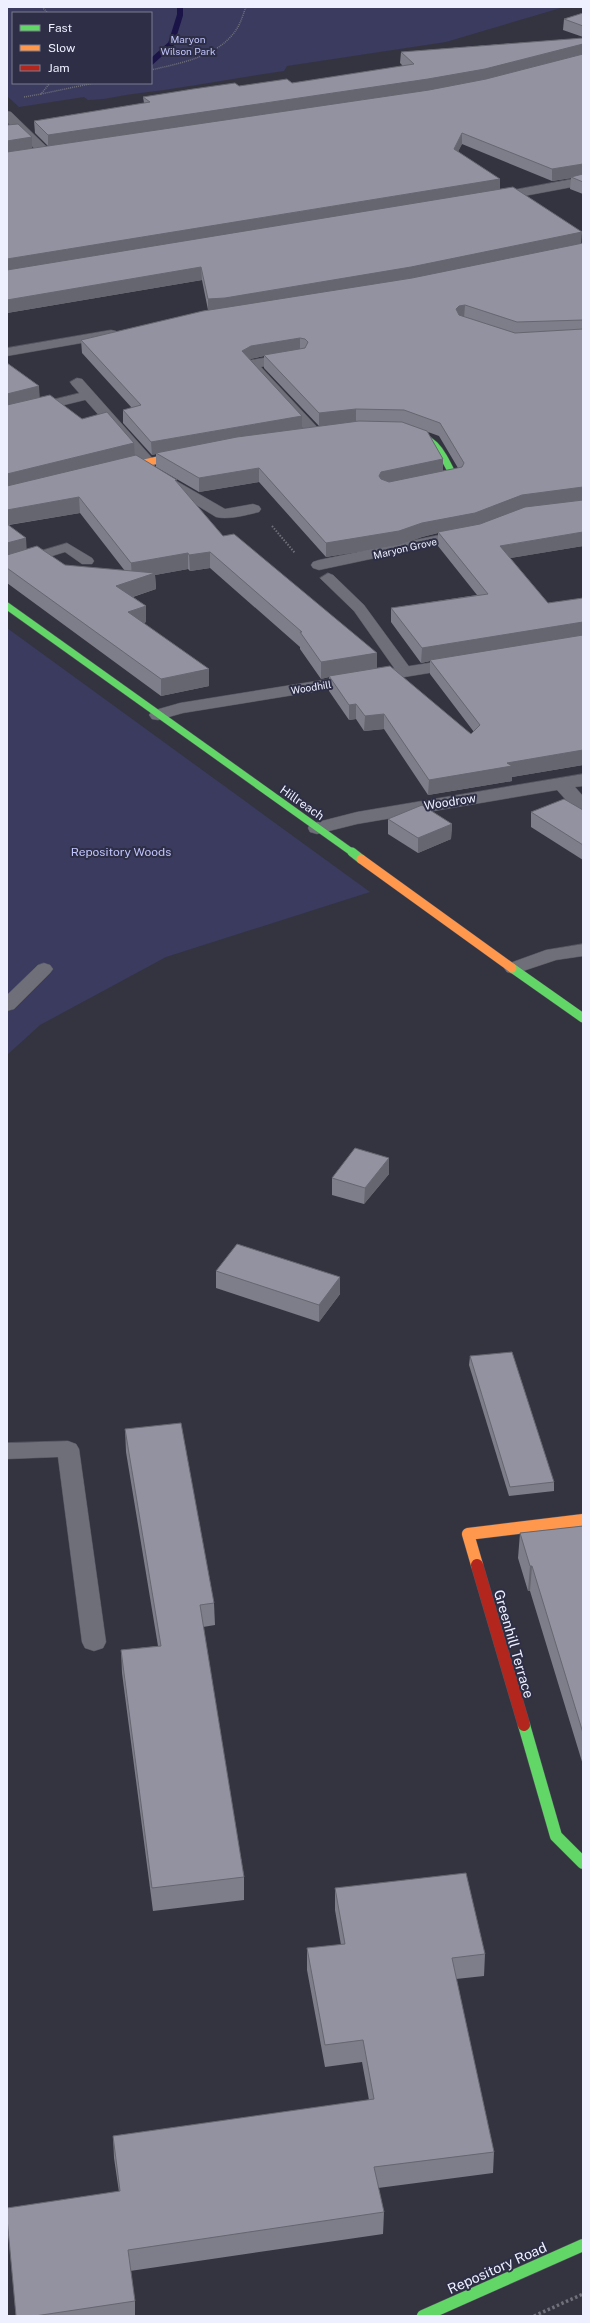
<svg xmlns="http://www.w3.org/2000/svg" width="590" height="2323" viewBox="0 0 590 2323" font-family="'Public Sans',sans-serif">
	<rect width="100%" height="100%" fill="#343440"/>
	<g fill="#3a3b5f" fill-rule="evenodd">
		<path d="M7,7H564L446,42L287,66L284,71C233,78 184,88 133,94C118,96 103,100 88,100L84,97L19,107L7,96ZM13,13H151V83H13Z"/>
		<path d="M7,628L370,892L166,957L40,1025L7,1055Z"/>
	</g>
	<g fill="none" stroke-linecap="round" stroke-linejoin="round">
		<path stroke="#1b1448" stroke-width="6" d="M151,62L171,44L180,15V7"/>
		<defs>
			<g id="lane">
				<path d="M111,330L116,331L117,334L116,337L7,356V348Z"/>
				<path d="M88,391L95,395L93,398L7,419V411Z"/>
				<path d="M67,543L92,558L94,561L92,564H82L65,552L7,570V561Z"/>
				<path d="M328,573L333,575L364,605L413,672L411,675H399L354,611L323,581L320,578Z"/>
				<path d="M44,963L50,965L53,969L50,973L14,1009L7,1011V995L38,965Z"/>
				<path d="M68,1441L76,1444L79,1449L106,1642L103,1648L94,1651L85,1648L82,1642L58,1457L7,1459V1443Z"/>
			</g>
			<g id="street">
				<path d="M7,111L11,112L49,149L51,152L49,155H41L7,122Z"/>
				<path d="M583,177V185L492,202L486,198L492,194Z"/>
				<path d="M293,353L298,354L300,357L298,360L261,367L320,430L323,433L320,436H310L244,364L251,360Z"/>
				<path d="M77,378L82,379L154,460L157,463L154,466H144L72,385L70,382Z"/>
				<path d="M159,471L225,509L253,504L259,506L261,509L259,512C246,515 229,520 216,517L154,479L151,476L154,473Z"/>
				<path d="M468,529L474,531L476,534L474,537L319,570L313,568L311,565L313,562L319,560Z"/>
				<path d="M460,658L466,659L469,663L466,667L183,713L158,720L152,719L149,715L152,711L180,703Z"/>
				<path d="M583,774V786L575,787L583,796V813L576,811L557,790L357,824L317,834L310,832L308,828L310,824L357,812Z"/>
				<path d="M583,944V956L556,960L514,974L507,972L504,968L507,964L546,950Z"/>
			</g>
			<g id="fast-far2">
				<path d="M404,430C436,438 440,449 454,477L432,481"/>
				<path d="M7,606L353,853"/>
			</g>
			<g id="fast-far1">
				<path d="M352,852L361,859"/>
				<path d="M512,968L583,1018"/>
			</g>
			<g id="fast">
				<path d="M524,1725L556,1836L583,1863"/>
				<path d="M423,2316L583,2245"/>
			</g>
			<path id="slow-far2" d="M118,469L184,454"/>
			<path id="slow-far1" d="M361,859L512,968"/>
			<path id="slow" d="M477,1565L468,1534L583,1520"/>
			<path id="jam" d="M477,1565L524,1725"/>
		</defs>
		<use href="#lane" stroke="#53535e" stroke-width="1"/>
		<use href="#street" stroke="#53535e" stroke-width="1"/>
		<use href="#fast-far2" stroke="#53535e" stroke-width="8"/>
		<use href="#fast-far1" stroke="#53535e" stroke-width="10"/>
		<use href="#fast" stroke="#53535e" stroke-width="13"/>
		<use href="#slow-far2" stroke="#53535e" stroke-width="8"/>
		<use href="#slow-far1" stroke="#53535e" stroke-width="10"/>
		<use href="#slow" stroke="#53535e" stroke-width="13"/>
		<use href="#jam" stroke="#53535e" stroke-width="13"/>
		<g stroke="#70707a" stroke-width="1.5" stroke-dasharray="1 1" stroke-linecap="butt">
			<path d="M42,7L48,13"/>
			<path d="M151,70C180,63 218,57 236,30C241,23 243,14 246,7"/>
			<path d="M50,83L41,94L94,83"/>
			<path d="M24,97L41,94"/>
		</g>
		<path stroke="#70707a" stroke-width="2" stroke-dasharray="1.5 1.5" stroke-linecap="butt" d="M272,526L295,553"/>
		<path stroke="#70707a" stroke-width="3.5" stroke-dasharray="2.5 2.5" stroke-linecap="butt" d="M534,2316L583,2294"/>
		<use href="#lane" fill="#6e6f79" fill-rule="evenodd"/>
		<use href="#street" fill="#6e6f79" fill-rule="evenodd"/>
		<use href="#fast-far2" stroke="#63d668" stroke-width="7"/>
		<use href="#fast-far1" stroke="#63d668" stroke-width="9"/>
		<use href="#fast" stroke="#63d668" stroke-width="12"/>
		<use href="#slow-far2" stroke="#ff974d" stroke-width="7"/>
		<use href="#slow-far1" stroke="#ff974d" stroke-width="9"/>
		<use href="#slow" stroke="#ff974d" stroke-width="12"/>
		<use href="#jam" stroke="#b3261e" stroke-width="12"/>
	</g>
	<g fill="#7e7e8a" fill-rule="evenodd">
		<path d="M583,13V37L563,30L564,19Z"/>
		<path d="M583,38V194L570,189L571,178L552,181L462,144L458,151L500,190L581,244L583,243V546L510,558L548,603L583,598V765L512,777V781L428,795L384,729L364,731L356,719L349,720L329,691V677L321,679L300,649V647L210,568L190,571L188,569L155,575L156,589L133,597L146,606V622L144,623L209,686L161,696L7,583V363L39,386V397L82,419L135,456L177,482L223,536L377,668L471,734L474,732L430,674V661L421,663L391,622V608L477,595L438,546V533L422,537L399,545L326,557L259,482L199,492L156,467V454L152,455L123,423V410L132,408L82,353L81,340L208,310L202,280L7,313V125L32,148L48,146L35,133L34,121L144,103L143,97L239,86L292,83L403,66L400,63L401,52ZM264,356V368L319,426L302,429L250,359ZM428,432L439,436L458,468L443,471ZM80,513L125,571L65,565L26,549L9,525Z"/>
		<path d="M583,810V860L531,827V812Z"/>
		<path d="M388,819L452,824L451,839L418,853L388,834Z"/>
		<path d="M389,1158V1174L364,1204L332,1195V1178Z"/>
		<path d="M216,1271L340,1277V1294L319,1322L216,1288Z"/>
		<path d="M470,1356L554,1482V1491L509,1496L469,1365Z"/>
		<path d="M125,1429L214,1603L215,1625L203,1627L244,1877V1900L153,1911L122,1673L121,1650L158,1646L126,1452Z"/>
		<path d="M583,1526V1765L530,1591H528L518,1558L520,1533Z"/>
		<path d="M335,1888L485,1954L484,1976L456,1979L494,2152L493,2173L378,2188L384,2212L383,2234L130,2271L135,2301V2316H16L119,2192L114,2158L113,2136L369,2100L362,2062L325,2067L307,1970V1948L341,1945L335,1910Z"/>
	</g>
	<g fill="#666670">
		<path d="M583,44V56L485,81L428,91L48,146V135Z"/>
		<path d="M462,133V144L454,160V149Z"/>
		<path d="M32,137V149L7,153V141Z"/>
		<path d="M583,164V176L571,177V178L552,181V169Z"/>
		<path d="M500,179V191L7,271V259Z"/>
		<path d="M582,232L581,245L411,280L208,312V299Z"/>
		<path d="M201,267L202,280L7,313V300Z"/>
		<path d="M465,305L464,318L459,319L456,309L459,306Z"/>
		<path d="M300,338V351L264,355V356L251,359L243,364L242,351L251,346Z"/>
		<path d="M39,386L40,401L7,409V394Z"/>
		<path d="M356,409V422L319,427V413Z"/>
		<path d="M302,416V429L156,453V454L152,455L151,442Z"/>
		<path d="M134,443L135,459L7,489V474Z"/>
		<path d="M443,459V473L381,485L379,476L381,472Z"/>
		<path d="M259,468V482L199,492V478Z"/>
		<path d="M583,487V501L475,527L438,532V533L422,537L399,545L326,557V543L422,523L522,495Z"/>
		<path d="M79,497L80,513L7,525V510Z"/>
		<path d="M583,532V546L499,560L500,546Z"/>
		<path d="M26,538L27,554L7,560V543Z"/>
		<path d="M210,552V568L190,571L189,555Z"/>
		<path d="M188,553V569L155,575L156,589L117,602L116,586L132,579L131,563Z"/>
		<path d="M146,606V622L129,628L128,612Z"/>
		<path d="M583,622V637L430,660V661L421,663L422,648Z"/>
		<path d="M377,653V670L329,676V677L321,679V662Z"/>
		<path d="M209,669V686L161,696V679Z"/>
		<path d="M356,704V719L349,720V705Z"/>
		<path d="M384,714V729L364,731L365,716Z"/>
		<path d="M583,750V765L512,777V781L428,795L429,780L507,763Z"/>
		<path d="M452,824L451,839L418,853V838Z"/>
		<path d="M389,1158V1174L364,1204L365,1188Z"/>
		<path d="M340,1277V1294L319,1322V1305Z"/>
		<path d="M530,1566H532L530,1591H528Z"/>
	</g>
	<g fill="#9292a0" stroke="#666670">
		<path d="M583,13V26L564,19Z"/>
		<path d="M583,38V44L485,69L428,79L48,135L34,121L150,102L143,97L193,89L235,83L239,86L287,79L292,83L414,64L401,52Z"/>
		<path d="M583,54V164L552,169L462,133L454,149L500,179L7,259V152L429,90L486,79Z"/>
		<path d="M18,124L32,137L7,141V125Z"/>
		<path d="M583,174V182L571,177Z"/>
		<path d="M513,187L582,232L411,267L225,298L208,299L201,267L7,300V270Z"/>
		<path d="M583,243V320L517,322L465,305L459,306L456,309L459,315L515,333L583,329V487L522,495L475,513L422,523L399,531L326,543L259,468L199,478L156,453L237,437L359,421L402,422L427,431L443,459L381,472L379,476L381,479L389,482L462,467L464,463L440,423L404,410L356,409L319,413L264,355L305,348L308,342L305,339L300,338L251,346L242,351L302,416L151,442L123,410L141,405L81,340L203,311L412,278Z"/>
		<path d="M7,363L39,386L7,394Z"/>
		<path d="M50,395L82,419L107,412L134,443L7,474V405Z"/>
		<path d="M136,455L177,480H175L223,536L234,534L377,653L321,662L300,632H302L210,552L189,555L188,553L131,563L79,497L7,510V486Z"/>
		<path d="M583,500V532L500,546L548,603L583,598V622L422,648L391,608L488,594L438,532L480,524L525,507Z"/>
		<path d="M7,524L26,538L7,543Z"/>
		<path d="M37,546L65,565L155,573L116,586L146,606L128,612L209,669L161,679L7,568V555Z"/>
		<path d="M583,635V750L507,763L512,766L429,780L384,714L365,716L356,704L349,705L329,676L390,666L471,734L480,725L430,660Z"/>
		<path d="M564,799L583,810V845L531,812Z"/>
		<path d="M422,805L452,824L418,838L388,819Z"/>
		<path d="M355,1148L389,1158L365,1188L332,1178Z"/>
		<path d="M237,1244L340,1277L319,1305L216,1271Z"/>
		<path d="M512,1352L554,1482L510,1487L470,1356Z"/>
		<path d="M181,1423L214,1603L200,1605L244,1877L152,1888L121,1650L161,1646L125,1429Z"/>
		<path d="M583,1526V1733L532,1566H530L520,1533Z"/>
		<path d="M466,1873L485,1954L452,1958L494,2152L374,2167L384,2212L128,2250L135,2301L35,2316H16L7,2218V2208L120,2191L113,2136L374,2099L363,2040L325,2045L307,1948L345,1944L335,1888Z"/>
	</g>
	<g text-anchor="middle" stroke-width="4" stroke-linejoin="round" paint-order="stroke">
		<g font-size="10" fill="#c1c5fc" stroke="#2e2f46">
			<text x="188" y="43">Maryon<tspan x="188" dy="12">Wilson Park</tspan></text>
		</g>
		<g font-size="10" fill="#eef0ff" stroke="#2e2f46">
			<text transform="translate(405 548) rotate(-13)" y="4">Maryon Grove</text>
			<text transform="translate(311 687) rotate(-9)" y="4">Woodhill</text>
		</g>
		<g font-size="12" fill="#eef0ff" stroke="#2e2f46">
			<text transform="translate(450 802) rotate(-9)" y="4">Woodrow</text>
			<text transform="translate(302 803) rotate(35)" y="4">Hillreach</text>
		</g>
		<g font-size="12" fill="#c1c5fc" stroke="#2e2f46">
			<text x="121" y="856">Repository Woods</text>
		</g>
		<g font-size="14" fill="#eef0ff" stroke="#2e2f46">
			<text transform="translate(514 1644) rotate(74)" y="5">Greenhill Terrace</text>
			<text transform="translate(497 2268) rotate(-24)" y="5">Repository Road</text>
		</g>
	</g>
	<rect width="590" height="2323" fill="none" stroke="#eef0ff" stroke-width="16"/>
	<rect x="12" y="12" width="140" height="72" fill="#2e2f46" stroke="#7b7c90"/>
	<rect x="20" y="25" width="20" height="6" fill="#63d668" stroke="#7b7c90"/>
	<text x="48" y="32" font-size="12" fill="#eef0ff">Fast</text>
	<rect x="20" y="45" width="20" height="6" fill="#ff974d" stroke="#7b7c90"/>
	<text x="48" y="52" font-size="12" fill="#eef0ff">Slow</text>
	<rect x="20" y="65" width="20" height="6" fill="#b3261e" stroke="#7b7c90"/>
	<text x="48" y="72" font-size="12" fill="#eef0ff">Jam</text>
</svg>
